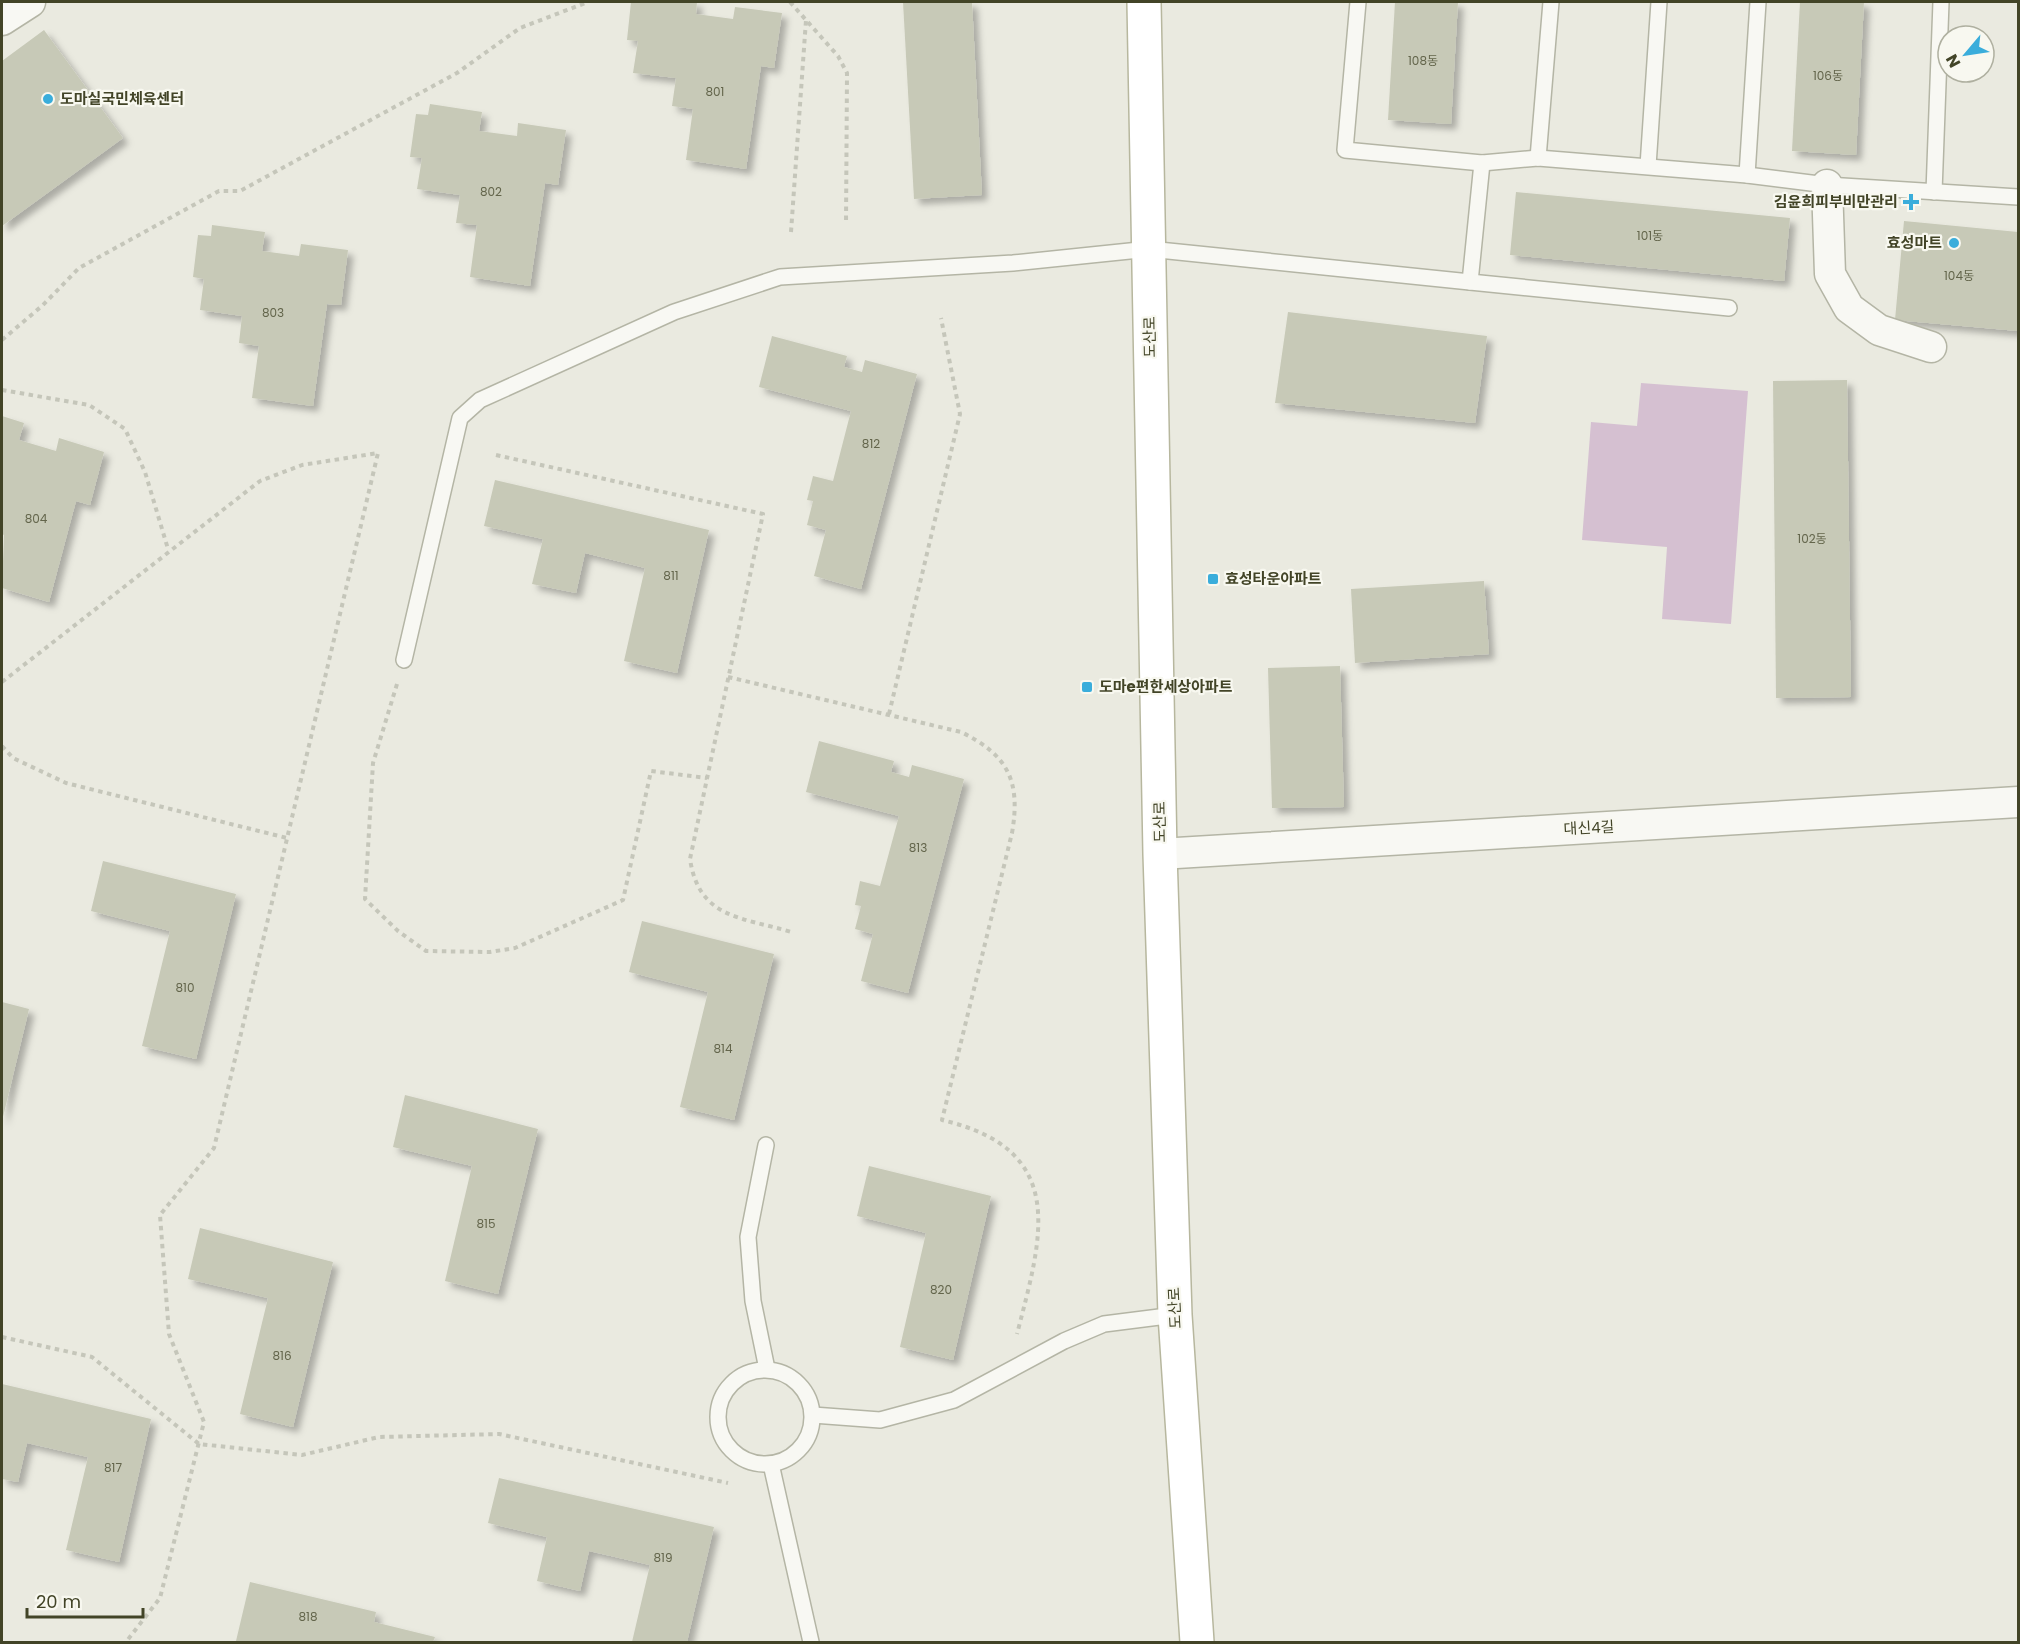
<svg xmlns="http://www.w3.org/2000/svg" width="2020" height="1644" viewBox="0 0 2020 1644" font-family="Poppins,'Noto Sans KR',sans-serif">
	<defs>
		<filter id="shadow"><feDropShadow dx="5.5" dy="5.5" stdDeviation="3" flood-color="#0004"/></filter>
	</defs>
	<rect width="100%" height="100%" fill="#eaeae0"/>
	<path fill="#d5c0d1" d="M1641,383L1748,391L1731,624L1662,619L1667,547L1582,540L1591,422L1637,426Z"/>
	<g fill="#c7c9b7" filter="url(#shadow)">
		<path d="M631,2H697L696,14L733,19L735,7L782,13L774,68L761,66L746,169L686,160L693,109L672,106L676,78L633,73L638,41L627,40Z"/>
		<path d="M903,2H972L982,195L914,199Z"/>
		<path d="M1395,2H1458L1451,124L1388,120Z"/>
		<path d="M1800,2H1864L1856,155L1792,151Z"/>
		<path d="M44,30L123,138L2,226V61Z"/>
		<path d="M430,104L482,112L479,131L517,136L518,123L566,130L558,185L545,183L530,286L470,277L477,225L456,223L460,195L417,189L422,158L410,157L416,114L428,115Z"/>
		<path d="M1516,192L1790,218L1784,281L1510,255Z"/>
		<path d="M1904,221L2018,232V331L1895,320Z"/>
		<path d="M212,225L265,232L262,251L299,256L301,244L348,250L341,305L327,304L313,406L252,398L259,346L239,343L242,316L200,310L204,279L193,277L198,235L211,236Z"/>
		<path d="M1288,312L1487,336L1475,423L1275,403Z"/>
		<path d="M772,336L847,356L844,367L862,372L865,360L917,374L861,589L814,576L826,530L807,525L813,501L807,500L813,476L833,481L851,411L759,387Z"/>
		<path d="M1847,380L1851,697L1776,698L1773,381Z"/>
		<path d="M2,416L24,423L19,440L56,451L59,438L104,452L90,505L76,501L49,602L2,588L4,535L2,534Z"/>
		<path d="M495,480L709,530L677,673L624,661L645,568L585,553L576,593L532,584L543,539L484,526Z"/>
		<path d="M1484,581L1489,654L1355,663L1351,589Z"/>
		<path d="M1340,666L1344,807L1272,808L1268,668Z"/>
		<path d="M819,741L894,761L891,772L909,777L912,765L964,779L908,993L861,981L873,934L855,929L861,906L855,905L860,881L880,886L899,816L806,792Z"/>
		<path d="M103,861L236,894L196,1059L142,1046L170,931L91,911Z"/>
		<path d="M642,921L774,954L734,1120L680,1107L708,992L629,972Z"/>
		<path d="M2,1002L29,1009L2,1121Z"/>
		<path d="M405,1095L538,1129L498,1294L445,1281L472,1166L393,1147Z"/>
		<path d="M869,1166L991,1196L953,1360L900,1347L926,1233L857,1216Z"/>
		<path d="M200,1228L333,1262L293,1427L240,1414L268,1298L188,1279Z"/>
		<path d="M2,1384L151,1419L119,1562L66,1550L88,1457L27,1443L18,1482L2,1479Z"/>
		<path d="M499,1478L714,1527L687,1642H632L650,1565L589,1551L580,1591L537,1581L547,1537L488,1523Z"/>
		<path d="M250,1582L376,1612L374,1622L435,1637L433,1642L236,1641Z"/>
	</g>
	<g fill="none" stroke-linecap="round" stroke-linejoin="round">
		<defs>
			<g id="lane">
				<path d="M1358,2L1345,150L1482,163L1538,158L1747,175L1827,185L2018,197"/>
				<path d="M1538,158L1551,2"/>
				<path d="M1482,163L1470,282L1729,308"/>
				<path d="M1648,166L1659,2"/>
				<path d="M1747,175L1758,2"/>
				<path d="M1934,192L1941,2"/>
				<path d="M404,660L460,418L480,400L674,312L780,277L1013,263L1149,249L1470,282"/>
				<path d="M766,1145L748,1237L753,1301L767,1369"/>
				<circle cx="765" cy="1417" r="47"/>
				<path d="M813,1415L880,1420L954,1400L1064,1341L1104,1324L1175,1315"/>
				<path d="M771,1464L811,1642"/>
			</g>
			<g id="street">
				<path d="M2,20L30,2"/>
				<path d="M1827,185L1830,274L1849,308L1879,330L1931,347"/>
				<path d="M1160,854L2018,802"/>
			</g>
			<path id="primary" d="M1144,2L1160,854L1175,1315L1197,1642"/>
		</defs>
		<use href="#lane" stroke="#b4b5a5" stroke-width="18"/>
		<use href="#street" stroke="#b4b5a5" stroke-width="33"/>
		<use href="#primary" stroke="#b7b79e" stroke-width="36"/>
		<g stroke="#c5c6ba" stroke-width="4" stroke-dasharray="4.5 4.5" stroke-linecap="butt">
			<path d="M790,2L838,56L847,73L846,224"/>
			<path d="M791,232L806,20"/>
			<path d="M2,340L43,305L79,268L219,191H240L457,73L520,28L588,2"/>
			<path d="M2,390L89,405L125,429L145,472L168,549"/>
			<path d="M496,455L763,514L690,859C699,919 742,917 791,932"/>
			<path d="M728,677L961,732C1008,755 1021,781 1012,833L942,1120C1070,1150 1042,1237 1017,1334"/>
			<path d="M2,682L260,481L302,465L378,453L214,1148L160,1215L169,1334L204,1422L160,1598L126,1642"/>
			<path d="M397,684L373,763L365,899L398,931L426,951L490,952L515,948L623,900L651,771L707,778"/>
			<path d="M889,714L960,414L941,318"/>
			<path d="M2,746L13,758L66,783L287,838"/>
			<path d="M2,1337L92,1357L199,1444L302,1455L379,1437L499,1434L728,1483"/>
		</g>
		<use href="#lane" stroke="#f8f8f3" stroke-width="15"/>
		<use href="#street" stroke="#f8f8f3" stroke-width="30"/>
		<use href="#primary" stroke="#fff" stroke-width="33"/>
	</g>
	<g fill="#3aaddb" stroke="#f8f8f0" stroke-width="2">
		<circle cx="48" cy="99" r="6"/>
		<path d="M1908 193h6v6h6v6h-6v6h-6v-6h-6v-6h6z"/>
		<circle cx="1954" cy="243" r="6"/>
		<rect x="1207" y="573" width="12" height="12" rx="3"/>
		<rect x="1081" y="681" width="12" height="12" rx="3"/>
	</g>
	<g text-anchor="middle" stroke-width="4.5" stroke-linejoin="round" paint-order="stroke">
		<g font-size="12" fill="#63654b">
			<text x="1423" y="65">108동</text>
			<text x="1828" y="80">106동</text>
			<text x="715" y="96">801</text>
			<text x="491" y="196">802</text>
			<text x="1650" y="240">101동</text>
			<text x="1959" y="280">104동</text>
			<text x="273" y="317">803</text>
			<text x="871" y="448">812</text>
			<text x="36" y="523">804</text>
			<text x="1812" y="543">102동</text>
			<text x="671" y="580">811</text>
			<text x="918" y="852">813</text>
			<text x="185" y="992">810</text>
			<text x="723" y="1053">814</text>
			<text x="486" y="1228">815</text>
			<text x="941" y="1294">820</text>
			<text x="282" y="1360">816</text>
			<text x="113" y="1472">817</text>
			<text x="663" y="1562">819</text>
			<text x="308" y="1621">818</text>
		</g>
		<g font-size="15" font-weight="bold" fill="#424427" stroke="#f8f8f0" text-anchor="start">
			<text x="60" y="104">도마실국민체육센터</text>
			<text x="1898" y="207" text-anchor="end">김윤희피부비만관리</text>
			<text x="1942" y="248" text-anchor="end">효성마트</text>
			<text x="1225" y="584">효성타운아파트</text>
			<text x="1099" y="692">도마e편한세상아파트</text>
		</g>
		<g font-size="15" fill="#424427" stroke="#f8f8f0">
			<text transform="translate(1150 337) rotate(-91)" y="5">도산로</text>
			<text transform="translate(1160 822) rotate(-91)" y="5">도산로</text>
			<text transform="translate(1589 828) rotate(-3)" y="5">대신4길</text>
			<text transform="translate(1175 1308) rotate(-93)" y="5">도산로</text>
		</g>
	</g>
	<rect width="2020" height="1644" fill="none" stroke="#424427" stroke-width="6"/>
	<g transform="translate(1966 54) rotate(241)"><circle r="28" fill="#f8f8f0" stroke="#afb0a0" stroke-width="1.5"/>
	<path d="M0-4.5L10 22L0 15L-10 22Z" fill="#3aaddb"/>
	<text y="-9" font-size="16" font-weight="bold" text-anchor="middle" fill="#424427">N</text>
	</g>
	<path d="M27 1608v9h116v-9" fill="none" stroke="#424427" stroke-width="3"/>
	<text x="36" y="1608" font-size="18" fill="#424427" stroke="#f8f8f0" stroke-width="4.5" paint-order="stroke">20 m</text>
</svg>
